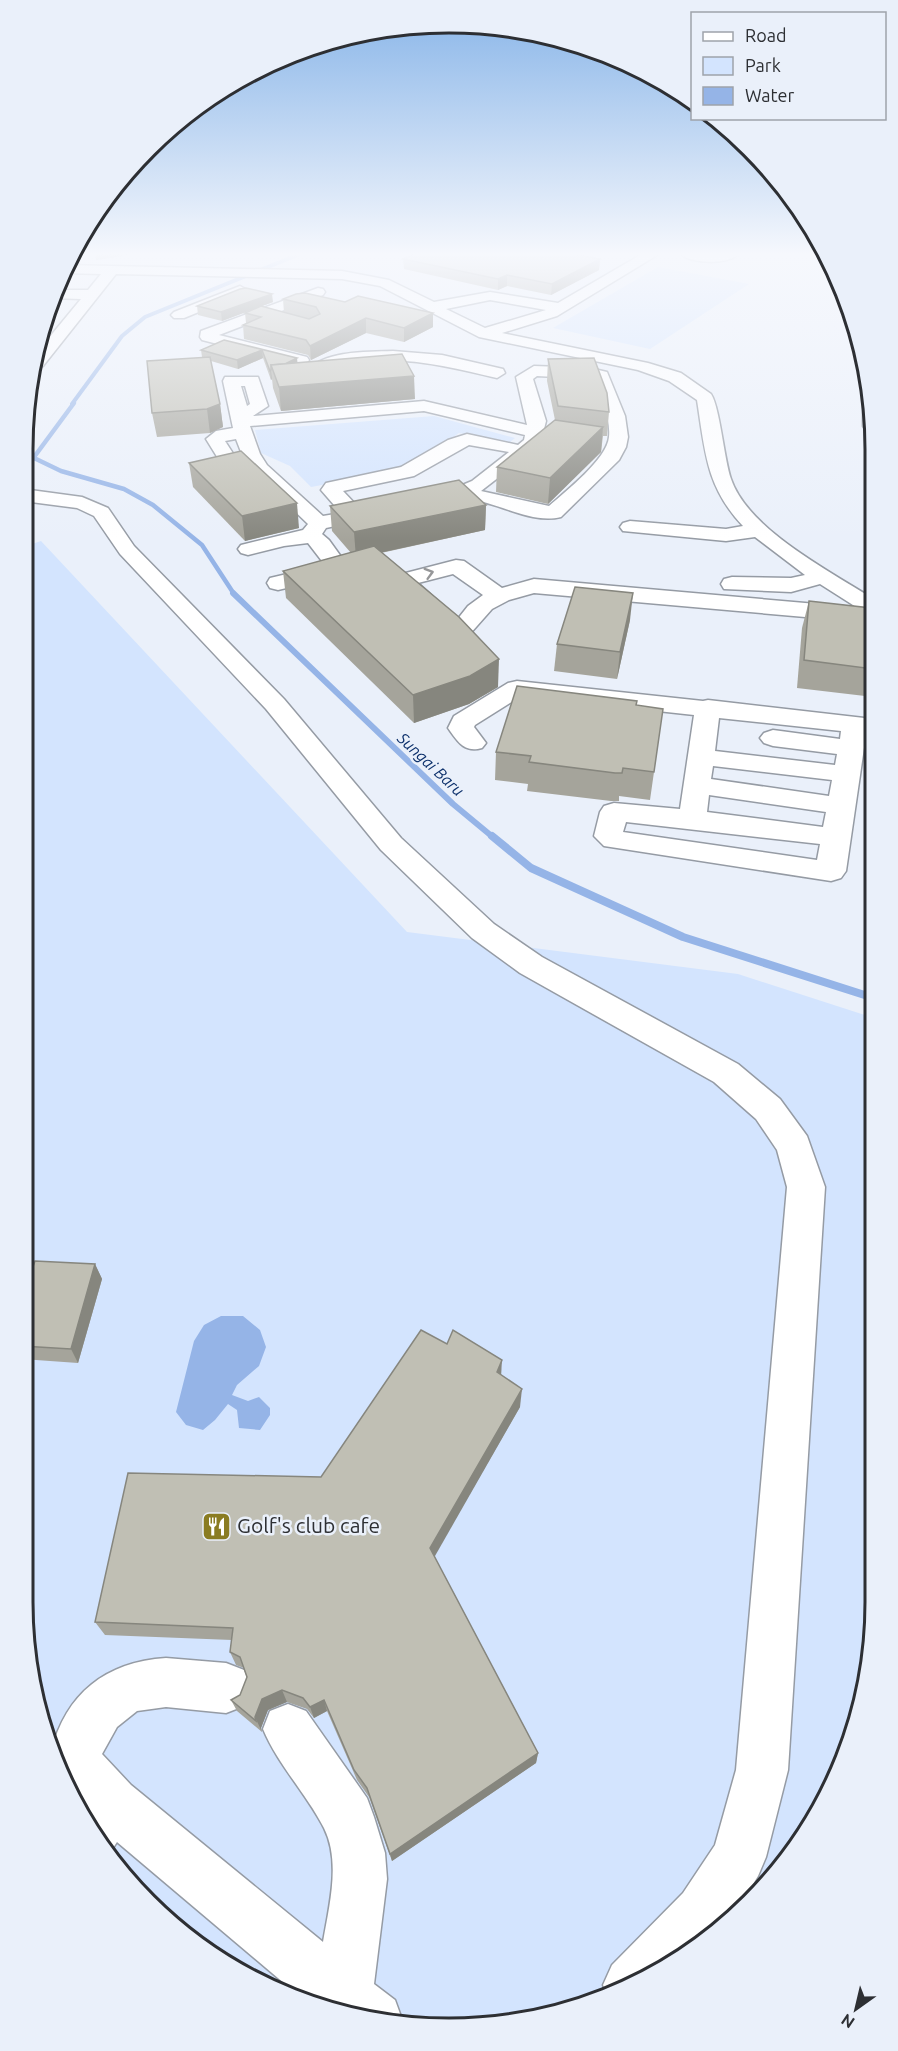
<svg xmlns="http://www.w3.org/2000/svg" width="898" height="2051" font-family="Ubuntu,sans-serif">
<rect width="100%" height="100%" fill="#eaf0fa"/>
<g fill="#d3e4fe">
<path d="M658 267 749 284 650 349 553 328Z"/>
<path d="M434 416 515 438 509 443 459 433 408 469 311 487 290 466 261 453 255 430Z"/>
<path d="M41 541 407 932 738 974 874 1018 875 1602 853 1739 819 1815 770 1883 662 1972 586 2006 505 2025 366 2020 235 1971 128 1883 79 1815 45 1739 23 1602V547Z"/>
</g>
<path fill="#95b4e7" d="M221 1316H243L260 1330 266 1347 259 1366 237 1385 232 1395 248 1401 259 1397 270 1408V1415L260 1430 239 1428 237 1410 228 1404 215 1420 203 1430 186 1425 176 1412 194 1341 204 1325Z"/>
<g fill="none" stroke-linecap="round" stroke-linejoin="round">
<path stroke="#95b4e7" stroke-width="4" d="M72 404 122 336 145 317 300 254"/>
<g stroke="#95b4e7" stroke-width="4.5">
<path d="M34 458 61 471 124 489 153 505 202 545 234 594"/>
<path d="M23 472 74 403"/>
</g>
<path stroke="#95b4e7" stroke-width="6" d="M233 593 453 804 494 838"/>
<path stroke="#95b4e7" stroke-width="8" d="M492 836 531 868 683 937 874 998"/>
<defs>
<g id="minor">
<path d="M642 254H659L557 316 502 333 648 363 681 373 711 394C720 408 724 459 731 479 748 529 829 571 872 598V614L864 612 820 584 791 592 724 589 721 584 724 579 732 577 791 578 805 575 755 537 726 541 623 531 620 527 623 523 630 521 726 529 743 526C706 487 705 451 697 400L669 381 638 370 479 337 380 286 342 279 116 274 43 366 36 368 39 350 81 299 51 298 55 290H88L101 274 63 273 66 265 342 271 389 280 434 302 490 292 558 303ZM490 300 546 310 485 328 446 309Z"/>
<path d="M680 254H739C727 265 693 264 680 254Z"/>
<path d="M240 286 247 290 245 293 184 318H174L171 315 174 312Z"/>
<path d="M318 288 323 289 325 292 323 295 219 335 307 357 309 360 307 363 301 365 202 340 200 337 201 331Z"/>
<path d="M393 351 442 355 503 369 505 373 497 378C447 366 392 352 340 366 329 369 322 377 311 380L303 375C321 350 365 352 393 351Z"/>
<path d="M534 366 590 368 607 372 625 416 628 437 626 447 619 460 561 517C530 525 495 500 465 499 449 498 435 510 419 506L416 502 419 498 448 491 472 481 509 452 469 445 414 476 343 491 360 509 375 506 382 508 385 512 382 516 326 528 322 534 329 540 347 565 341 575 278 590 270 588 267 583 270 578 325 565 308 543 284 546 248 555 241 553 238 549 241 545 303 530 308 524 250 468H224L206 439 216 431 233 428 223 381 225 377H258L268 406 253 416 424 401 527 425 516 377ZM537 376 594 379C600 397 611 417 609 437 607 459 566 491 549 506L481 491 539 446 543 439 555 442 561 441 564 437 561 433 544 429 546 421 533 379ZM241 386H245L250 404 247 406ZM424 411 525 435 524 440 518 445 467 434 448 440 401 467 326 483 321 490 341 513 323 516 267 465 260 454 250 426ZM236 439 243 457 236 458 225 441Z"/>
<path d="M872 393V431L866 430 863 426V398L866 394Z"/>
<path d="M23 489 82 497 108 508 134 546 284 699 401 838 494 924 542 957 738 1064 780 1099 807 1136 825 1187 788 1770 766 1857 758 1876 737 1910 662 1972 608 1996 603 1985 612 1965 683 1893 715 1845 736 1770 787 1187 777 1150 756 1119 714 1082 520 973 472 938 381 850 266 709 120 554 94 516 77 508 23 501Z"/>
<path d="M456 560 464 561 502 588 534 579 851 607 859 609 862 614 859 619 851 621 534 593 509 600 492 609 469 635 461 637 453 635 449 630 468 606 483 595 453 574 418 583 440 603 437 608C420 612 400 595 391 581L394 576Z"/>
<path d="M517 681 703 701 708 700 873 719V735L866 734 846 871 841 878 831 881 604 846 594 836 600 812 604 806 614 803 680 809 694 715 521 696 475 725 474 727 486 743 482 748C464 753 458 742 448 728L454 716 508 683ZM719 718 841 731 840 739 773 730 764 733 760 738 764 743 773 746 837 754 835 765 715 751ZM713 766 832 780 829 796 711 779ZM709 795 826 812 823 827 707 812ZM626 822 820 844 817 860 623 832Z"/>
<path d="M166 1658 226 1663 244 1670 251 1688 244 1706 226 1713 166 1707 137 1711 117 1727 102 1754 131 1785 323 1942C329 1906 341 1862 324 1828 306 1793 278 1765 263 1729L270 1711 288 1704 306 1711 367 1798 374 1817 385 1853 387 1879 374 1984 395 2000 403 2022 366 2020 298 1995 117 1842 111 1851 106 1853 79 1815 77 1808 79 1806 72 1798 51 1752C66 1693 106 1662 166 1658Z"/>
</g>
</defs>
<use href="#minor" stroke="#959ba4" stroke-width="3"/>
<use href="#minor" fill="#fff" fill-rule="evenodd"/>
</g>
<g fill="#a5a49b">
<path d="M403 259H600L599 270 551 295 507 286 498 290 404 269Z"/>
<path d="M283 299 345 302 433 313V327L404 342 366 333 311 360 308 355 244 339 243 325 246 323 245 313H284Z"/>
<path d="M273 302 222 321 198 315 197 306Z"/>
<path d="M224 340 297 358V363L415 399 281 411 273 388 272 379 271 380 263 358 238 369 211 361 220 404 223 427 210 433 157 437 152 413 202 357 201 350Z"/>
<path d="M548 359 609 412 607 436H603L601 452 548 504 496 492 497 467 555 420 547 381Z"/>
<path d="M189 463 299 528 245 541 193 487Z"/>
<path d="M486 505 485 530 381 553 498 687 469 704 414 723 286 598 283 571 351 553 332 531 330 506Z"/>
<path d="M809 601 873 647V671L865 696 797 688 802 628Z"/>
<path d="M630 620 617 679 554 671 557 644Z"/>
<path d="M637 705 654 772 650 800 619 796V801H611L527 791 528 784 495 780 496 752Z"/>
<path d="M95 1264 102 1279 78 1363 22 1359V1297Z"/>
<path d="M501 1375 520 1407 434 1556 538 1753 536 1763 392 1861 369 1797 357 1780 327 1711 314 1718 307 1709 287 1702 268 1710 261 1728 262 1732 237 1711 231 1700 240 1695 247 1677 244 1668 236 1665 230 1652 232 1640 105 1635 95 1622 321 1477Z"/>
</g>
<g fill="#86867e">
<path d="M95 254H135L96 260Z"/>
<path d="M600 259 599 270 551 295 552 284Z"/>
<path d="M507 275V286L498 290V279Z"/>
<path d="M272 294 273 302 222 321 221 312Z"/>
<path d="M433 313V327L404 342V328Z"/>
<path d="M366 318V333L311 360 310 346Z"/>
<path d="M262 350 263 358 238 369 237 360Z"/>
<path d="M297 358 298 367 273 370Z"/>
<path d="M271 370 272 379 271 380 270 371Z"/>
<path d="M414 376 415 399 281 411 279 387Z"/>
<path d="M220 404 223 427 210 433 207 409Z"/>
<path d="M603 427 601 452 548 504 550 478Z"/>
<path d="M297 503 299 528 245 541 242 516Z"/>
<path d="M486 505 485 530 356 558 354 532Z"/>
<path d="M633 593 630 620 617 679 620 652Z"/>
<path d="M499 659 498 687 469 704 414 723 413 695Z"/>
<path d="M95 1264 102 1279 78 1363 71 1349Z"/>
<path d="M502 1360 501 1377 497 1372Z"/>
<path d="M522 1389 520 1407 431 1563 430 1548Z"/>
<path d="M282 1690 287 1702 268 1710 261 1728 262 1732 255 1717 262 1699Z"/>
<path d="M324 1700 327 1711 314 1718 310 1707Z"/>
<path d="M538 1753 536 1763 392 1861 390 1854Z"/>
</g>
<g fill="#c0bfb4" stroke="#86867e" stroke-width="1.5">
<path d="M414 254H574L600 259 552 284 507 275 498 279 403 259Z"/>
<path d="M246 288 272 294 221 312 197 306 240 289Z"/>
<path d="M305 293 345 302 358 296 433 313 404 328 366 318 310 346 306 340 243 325 261 317 245 313 261 306 309 319 320 314 316 307 283 299 296 294Z"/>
<path d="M224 340 297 358 285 364 271 365V370L270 371 262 350 237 360 201 350Z"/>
<path d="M402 354 414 376 279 387 271 365Z"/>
<path d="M210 357 220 404 207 409 152 413 147 361Z"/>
<path d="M594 358 607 393 609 412 558 406 548 359Z"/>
<path d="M555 420 603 427 550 478 497 467Z"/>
<path d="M241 451 297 503 242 516 189 463Z"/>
<path d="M459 480 486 505 354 532 330 506Z"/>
<path d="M374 546 459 617 499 659 470 676 413 695 283 571Z"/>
<path d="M575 587 633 593 620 652 557 644Z"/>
<path d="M809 601 871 608 873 669 804 660Z"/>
<path d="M517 686 637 701 636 705 663 709 654 772 623 768 622 773H615L529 762 531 756 496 752Z"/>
<path d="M35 1261 95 1264 71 1349 22 1346V1297Z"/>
<path d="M421 1330 447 1344 453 1330 502 1360 497 1372 522 1389 430 1548 538 1753 390 1854 367 1788 354 1770 324 1700 310 1707 303 1698 282 1690 262 1699 255 1717 256 1721 231 1700 240 1695 247 1677 240 1657 230 1652 233 1628 95 1622 128 1473 321 1477Z"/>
</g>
<defs><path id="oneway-chevron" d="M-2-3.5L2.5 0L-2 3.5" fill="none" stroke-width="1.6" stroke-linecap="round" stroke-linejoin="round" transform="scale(1.5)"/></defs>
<use stroke="#969799" href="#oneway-chevron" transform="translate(429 573) rotate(-16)"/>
<linearGradient id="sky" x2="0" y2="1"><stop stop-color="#87b4e8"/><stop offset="0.47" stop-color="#f6f8fd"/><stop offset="1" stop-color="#f6f8fd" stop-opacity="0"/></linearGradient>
<rect width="898" height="541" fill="url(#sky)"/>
<defs>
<symbol id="restaurant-square" viewBox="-11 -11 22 22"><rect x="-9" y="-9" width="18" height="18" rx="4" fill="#8a7c22" stroke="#eaf0fa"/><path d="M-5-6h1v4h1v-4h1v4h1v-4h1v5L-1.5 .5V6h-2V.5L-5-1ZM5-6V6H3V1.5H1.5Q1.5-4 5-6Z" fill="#fff"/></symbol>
</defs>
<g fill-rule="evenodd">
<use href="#restaurant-square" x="200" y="1510" width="33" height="33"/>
</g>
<g text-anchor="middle" stroke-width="5" stroke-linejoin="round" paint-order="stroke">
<g font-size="16" font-style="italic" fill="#0c306b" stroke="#eaf0fa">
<text transform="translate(431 764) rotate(43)" y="6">Sungai Baru</text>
</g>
<g font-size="21" fill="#2d2f33" stroke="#eaf0fa" text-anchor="start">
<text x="237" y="1533">Golf's club cafe</text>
</g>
</g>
<path d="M0 0H898V2051H0ZM449 33H449A416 416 0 0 1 865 449V1602A416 416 0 0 1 449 2018H449A416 416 0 0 1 33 1602V449A416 416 0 0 1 449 33Z" fill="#eaf0fa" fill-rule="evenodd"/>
<path fill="none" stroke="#2d2f33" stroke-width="3" d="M449 33H449A416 416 0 0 1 865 449V1602A416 416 0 0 1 449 2018H449A416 416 0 0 1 33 1602V449A416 416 0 0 1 449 33Z"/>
<rect x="691" y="12" width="195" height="108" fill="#eaf0fa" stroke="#9ea3aa" stroke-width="1.5"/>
<rect x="703" y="32" width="30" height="9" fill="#ffffff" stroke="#9ea3aa" stroke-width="1.5"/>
<text x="745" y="42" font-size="18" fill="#2d2f33">Road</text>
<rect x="703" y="57" width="30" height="18" fill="#d3e4fe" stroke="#9ea3aa" stroke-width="1.5"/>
<text x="745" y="72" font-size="18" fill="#2d2f33">Park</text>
<rect x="703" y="87" width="30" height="18" fill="#95b4e7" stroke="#9ea3aa" stroke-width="1.5"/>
<text x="745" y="102" font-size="18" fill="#2d2f33">Water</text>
<g transform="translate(856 2009) rotate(214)" stroke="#eaf0fa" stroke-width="4.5" paint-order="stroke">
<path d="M0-4.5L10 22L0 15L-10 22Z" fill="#2d2f33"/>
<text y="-9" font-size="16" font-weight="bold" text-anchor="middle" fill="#2d2f33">N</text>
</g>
</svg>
